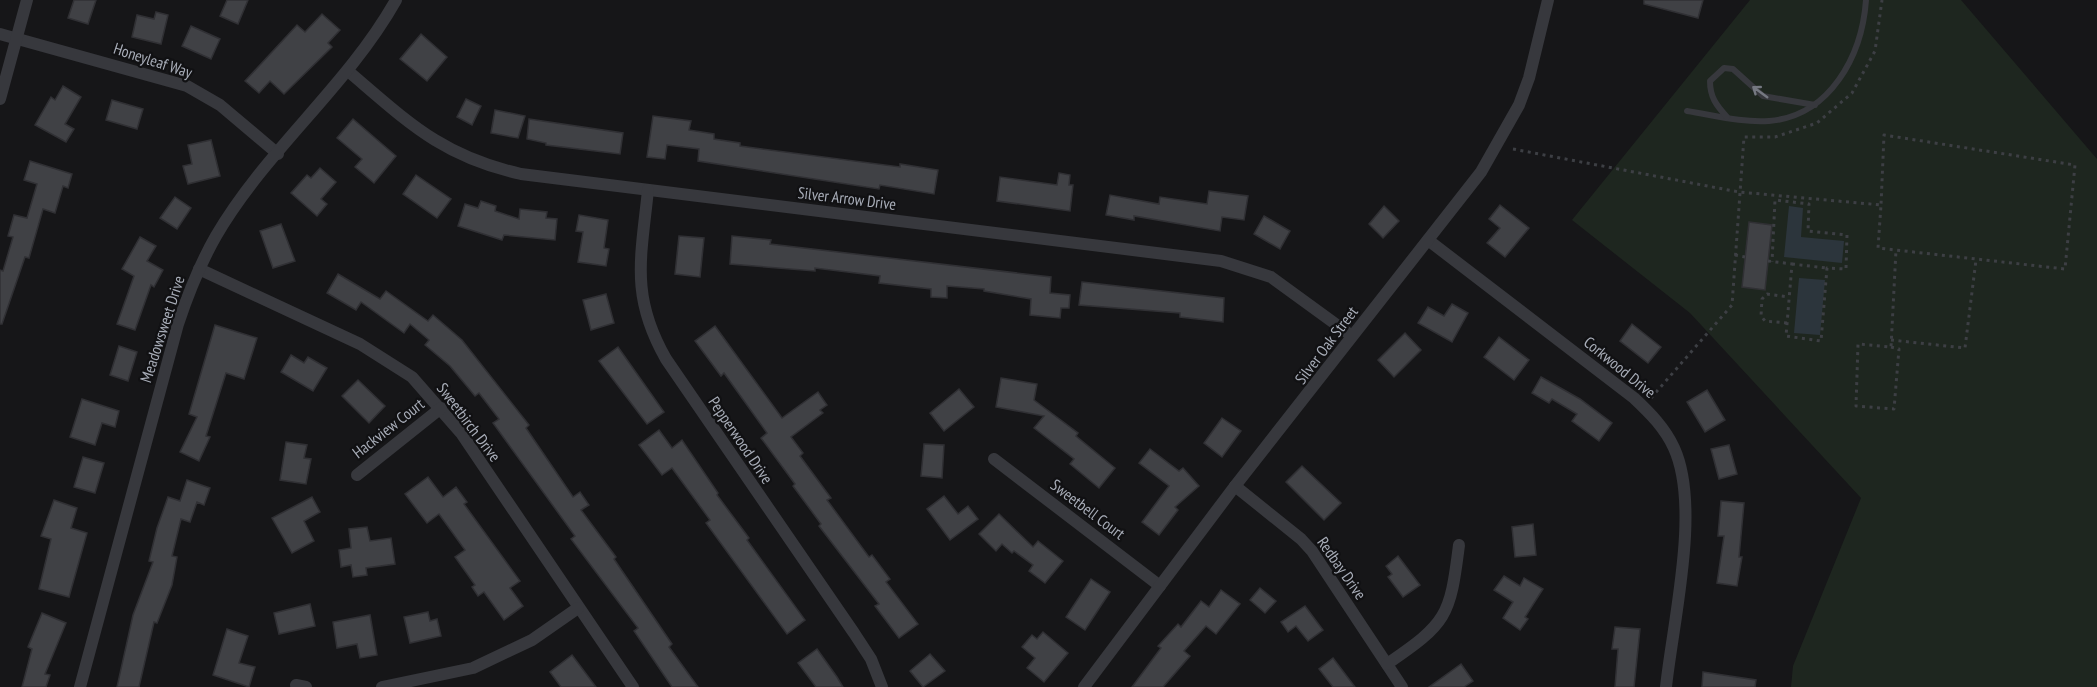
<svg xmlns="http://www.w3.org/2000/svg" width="2097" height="687" font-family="'PT Sans Narrow',sans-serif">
<rect width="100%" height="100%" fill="#161618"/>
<path fill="#1e261f" d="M1750 0H1961L2097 159V687H1791L1793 666 1861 498 1690 313 1572 220Z"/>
<g fill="#2c353c">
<path d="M1789 206 1803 208 1801 237 1844 241 1842 263 1784 257Z"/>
<path d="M1799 278 1825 280 1820 335 1794 333Z"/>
</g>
<g fill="#404145" stroke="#303034" stroke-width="1.5">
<path d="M74 0H96L88 24 68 18Z"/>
<path d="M227 0H248L238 24 220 16Z"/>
<path d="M1644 0H1703L1698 18 1644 4Z"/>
<path d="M156 12 168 15 161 44 132 37 137 15 154 19Z"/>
<path d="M322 14 340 30 328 43 332 47 284 94 270 81 259 93 245 81 297 25 305 32Z"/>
<path d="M191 26 220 39 211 59 182 46Z"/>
<path d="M421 34 447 57 427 81 400 59Z"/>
<path d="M63 86 81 97 65 124 74 129 66 142 35 125 51 97 55 100Z"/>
<path d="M466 99 481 106 472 125 457 117Z"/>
<path d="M112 100 143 109 137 129 106 120Z"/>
<path d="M495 110 525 116 518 138 491 133Z"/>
<path d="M653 116 691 121 689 130 714 134V139L740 143V146L900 167V164L938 170 934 194 880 185 879 189 698 161 699 149 667 145 665 159 647 157Z"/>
<path d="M353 119 396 156 374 183 355 167 362 159 337 138Z"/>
<path d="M529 119 623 133 620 154 546 145V143L527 139Z"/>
<path d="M211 140 220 176 188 184 183 166 192 164 188 145Z"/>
<path d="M30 161 72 174 68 188 63 186 55 213 43 209 29 258 25 257 2 324H0V270L3 271 13 237 8 236 14 215 27 218 37 184 24 180Z"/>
<path d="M320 168 336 182 321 199 327 204 317 216 291 193 307 175 311 178Z"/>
<path d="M1059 173 1070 175 1069 185H1073L1070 211 997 201 1000 177 1057 185Z"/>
<path d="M416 175 451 199 437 218 403 194Z"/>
<path d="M1209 191 1248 196 1244 220 1222 217 1220 231 1134 216V220L1106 215 1110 195 1159 204 1160 197 1207 204Z"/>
<path d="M175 197 191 208 177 229 160 218Z"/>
<path d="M481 201 496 206 495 211 519 219 520 209 547 212 546 218 557 219 555 240 504 235 502 240 458 226 465 204 478 208Z"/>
<path d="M1500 205 1529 228 1505 257 1487 243 1500 228 1489 219Z"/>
<path d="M1384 206 1399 221 1383 238 1369 224Z"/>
<path d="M579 215 608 220 604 248 609 249 606 266 578 262 583 232 576 231Z"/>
<path d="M1264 216 1290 231 1280 249 1254 234Z"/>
<path d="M1749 222 1772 225 1765 290 1742 287Z"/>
<path d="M281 224 295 261 273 268 260 231Z"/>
<path d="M679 236 704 238 700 277 675 274Z"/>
<path d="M732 236 771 240 770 244 1051 277 1050 293 1070 295 1069 308H1061L1060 318 1030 315 1031 299 984 291V289L947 286V298L931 297V289L879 283 880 276 815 268V271L730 264Z"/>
<path d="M140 237 156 246 147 261 163 270 154 287 151 285 135 330 117 324 134 276 122 269Z"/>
<path d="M338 274 380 299 386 291 428 321 433 315 462 340 529 425 526 428 573 497 580 492 589 505 581 510 616 557 614 559 672 644 669 647 698 687H672L634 631 638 628 571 539 575 536 493 423 499 419 479 393 475 396 450 366 425 345 429 340 410 324 404 333 361 302 356 310 327 293Z"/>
<path d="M1082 282 1224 298 1223 322 1180 317V313L1079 305Z"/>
<path d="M606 294 614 323 591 330 583 300Z"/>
<path d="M1452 304 1468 313 1452 342 1418 323 1428 307 1444 316Z"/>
<path d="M1632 324 1661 347 1648 363 1620 341Z"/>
<path d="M215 325 257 338 244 379 226 373 206 436 210 437 199 461 180 452 197 417 189 414Z"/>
<path d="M715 326 782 418 818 392 827 405 820 410 823 413 791 437 803 453 800 456 831 498 827 500 869 557 872 555 890 579 886 582 918 624 899 638 875 606 879 604 819 526 821 524 793 486 795 484 761 438 767 433 724 373 721 376 695 341Z"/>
<path d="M1405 333 1421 350 1394 377 1378 360Z"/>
<path d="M1499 337 1529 360 1514 380 1484 357Z"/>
<path d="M119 346 137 352 128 381 110 375Z"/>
<path d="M618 347 664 412 647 424 599 361Z"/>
<path d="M291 355 304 363 308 357 327 368 313 391 281 372Z"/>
<path d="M1541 377 1580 399 1612 423 1599 441 1572 421 1577 414 1552 399 1549 403 1532 393Z"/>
<path d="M1001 378 1037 384 1034 400 1078 433 1076 436 1115 468 1099 488 1070 464 1074 459 1034 428 1044 416 996 407Z"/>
<path d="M358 380 385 406 369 423 342 396Z"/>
<path d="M959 389 974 407 944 431 930 413Z"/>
<path d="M1707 390 1725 420 1705 432 1687 402Z"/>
<path d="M82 399 119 411 115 427 102 423 95 445 70 437Z"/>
<path d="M1222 418 1241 431 1222 457 1204 443Z"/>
<path d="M659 430 672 448 682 440 718 493 717 495 749 538 747 540 805 620 787 634 706 523 710 520 672 468 662 475 639 445Z"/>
<path d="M286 442 307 445 304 458 311 459 306 484 280 480Z"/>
<path d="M924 444 944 445 942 478 921 476Z"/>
<path d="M1729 445 1737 474 1719 479 1711 449Z"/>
<path d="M1150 449 1179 471 1183 468 1199 486 1175 507 1178 510 1159 535 1142 522 1169 486 1139 463Z"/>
<path d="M83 457 104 463 95 493 74 487Z"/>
<path d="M1302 466 1341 503 1324 520 1286 482Z"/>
<path d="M428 477 443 497 456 487 467 502 464 504 520 581 510 588 523 606 504 620 484 592 478 596 472 587 475 585 455 557 465 550 439 514 427 523 405 494Z"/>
<path d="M187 480 210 488 204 505 197 502 190 522 181 519 172 556 177 557 172 585 157 623 154 622 139 687H117L133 615 153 562 149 561 157 528 168 497 180 501Z"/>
<path d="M944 496 958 514 968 506 978 519 950 540 927 509Z"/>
<path d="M312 497 320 512 304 521 314 541 292 553 272 518Z"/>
<path d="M54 500 77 508 71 528 87 533 69 597 39 589 51 539 41 536Z"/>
<path d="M1721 501 1744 503 1739 557H1742L1737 586 1717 583 1724 536H1718Z"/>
<path d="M999 514 1033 547 1038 541 1063 561 1045 583 1029 571 1033 565 1014 551 1012 553 1002 544 996 551 979 534Z"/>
<path d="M1533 524 1536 555 1515 557 1512 527Z"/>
<path d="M367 527 370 541 391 538 395 564 366 568 367 575 353 577 351 565 341 567 339 550 351 548 349 529Z"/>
<path d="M1398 556 1420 585 1403 597 1388 577 1392 574 1386 566Z"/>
<path d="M1504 576 1520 586 1524 578 1543 589 1525 617 1528 619 1520 630 1503 618 1513 602 1494 590Z"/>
<path d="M1091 579 1110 592 1085 630 1066 617Z"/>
<path d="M1260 588 1276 601 1265 613 1250 600Z"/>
<path d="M1221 590 1240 604 1216 634 1206 626 1184 651 1190 656 1163 687H1132L1161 648 1158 646 1178 624 1181 627 1201 601 1209 607Z"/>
<path d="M310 604 315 626 279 634 274 613Z"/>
<path d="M1305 606 1323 630 1308 641 1296 626 1288 632 1281 622Z"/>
<path d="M428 612 430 621 437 619 441 636 410 643 404 617Z"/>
<path d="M42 613 66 623 45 674 50 675 46 687H22L32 649 28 647Z"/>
<path d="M370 615 377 655 360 658 357 644 337 648 333 622Z"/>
<path d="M1615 627 1640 629 1634 687H1615L1618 649H1612Z"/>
<path d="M227 629 248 636 239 663 255 667 249 687 213 675Z"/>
<path d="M1043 632 1068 653 1044 682 1027 668 1035 658 1022 647 1032 635 1037 639Z"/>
<path d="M817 649 837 677 843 687H816L798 663Z"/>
<path d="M930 654 945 671 923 687 910 671Z"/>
<path d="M572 655 596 687H561L550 672Z"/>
<path d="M1333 658 1355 687H1333L1319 669Z"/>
<path d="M1461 664 1473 681 1464 687H1429Z"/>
<path d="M1703 672 1756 680 1755 687H1702Z"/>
</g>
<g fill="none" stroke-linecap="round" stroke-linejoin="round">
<g stroke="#3d3f44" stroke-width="3" stroke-dasharray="3 4.5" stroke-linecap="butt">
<path d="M1513 149 1739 192 1881 205 1878 248 2065 269 2075 165 1884 135 1881 205"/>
<path d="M1735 255 1745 257"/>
<path d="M1768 261 1792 264 1786 336 1821 341 1827 268 1846 269 1847 235 1808 231 1809 204 1775 200 1772 262"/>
<path d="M1792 264 1826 268"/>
<path d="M1787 323 1765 321 1761 316 1762 299 1767 294 1789 297"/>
<path d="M1891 340 1965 348 1976 260"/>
<path d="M1891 347 1899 349 1894 409 1856 406 1858 344 1891 347 1896 250"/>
<path d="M1651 398 1732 305 1744 137H1775L1817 123 1852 93 1875 51 1882 0"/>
</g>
<g stroke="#37383d" stroke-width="6">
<path d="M1687 111C1713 115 1742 123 1769 121 1830 116 1862 56 1866 0"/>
<path d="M1727 117C1716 105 1710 97 1710 81L1724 68 1733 69 1763 96 1815 105"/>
</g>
<g stroke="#37383d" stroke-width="12">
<path d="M0 34 187 86 220 105 278 154"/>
<path d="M348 71C408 122 441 156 521 174L1221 261 1271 277 1352 336"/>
<path d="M0 99 27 0"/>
<path d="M648 190C641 258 630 296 666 359L854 633 871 659 882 687"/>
<path d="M1428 240 1634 398C1650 413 1665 428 1674 448 1701 507 1673 621 1666 687"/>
<path d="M199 269 360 344 412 377 461 433 633 687"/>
<path d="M994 459 1160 586"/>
<path d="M357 475 441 408"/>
<path d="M1235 486 1301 539 1312 551 1402 687"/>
<path d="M1387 664C1447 623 1450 617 1459 545"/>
<path d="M296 685 306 687"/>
<path d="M80 687 178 324C188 294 200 264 216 236 266 150 347 87 396 0"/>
<path d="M382 687 473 668 532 640 578 608"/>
<path d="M1084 687 1235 486 1481 172 1519 105 1529 78 1548 0"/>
</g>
</g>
<defs><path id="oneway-shaft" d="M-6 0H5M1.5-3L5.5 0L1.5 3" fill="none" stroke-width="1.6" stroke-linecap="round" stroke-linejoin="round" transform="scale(1.5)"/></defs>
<use stroke="#757881" href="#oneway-shaft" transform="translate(1760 92) rotate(-144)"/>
<g text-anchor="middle" stroke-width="4.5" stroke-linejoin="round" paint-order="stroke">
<g font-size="16" fill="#a8adb8" stroke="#111113">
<text transform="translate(153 60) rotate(18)" y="6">Honeyleaf Way</text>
<text transform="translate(847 198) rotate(7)" y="6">Silver Arrow Drive</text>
<text transform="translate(162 329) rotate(-72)" y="6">Meadowsweet Drive</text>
<text transform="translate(1326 345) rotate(-53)" y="6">Silver Oak Street</text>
<text transform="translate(1620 367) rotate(39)" y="6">Corkwood Drive</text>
<text transform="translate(469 422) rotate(53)" y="6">Sweetbirch Drive</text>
<text transform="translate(388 428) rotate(-38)" y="6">Hackview Court</text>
<text transform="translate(741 440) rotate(56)" y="6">Pepperwood Drive</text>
<text transform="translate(1088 509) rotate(37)" y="6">Sweetbell Court</text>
<text transform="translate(1342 568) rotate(55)" y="6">Redbay Drive</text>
</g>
</g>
</svg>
